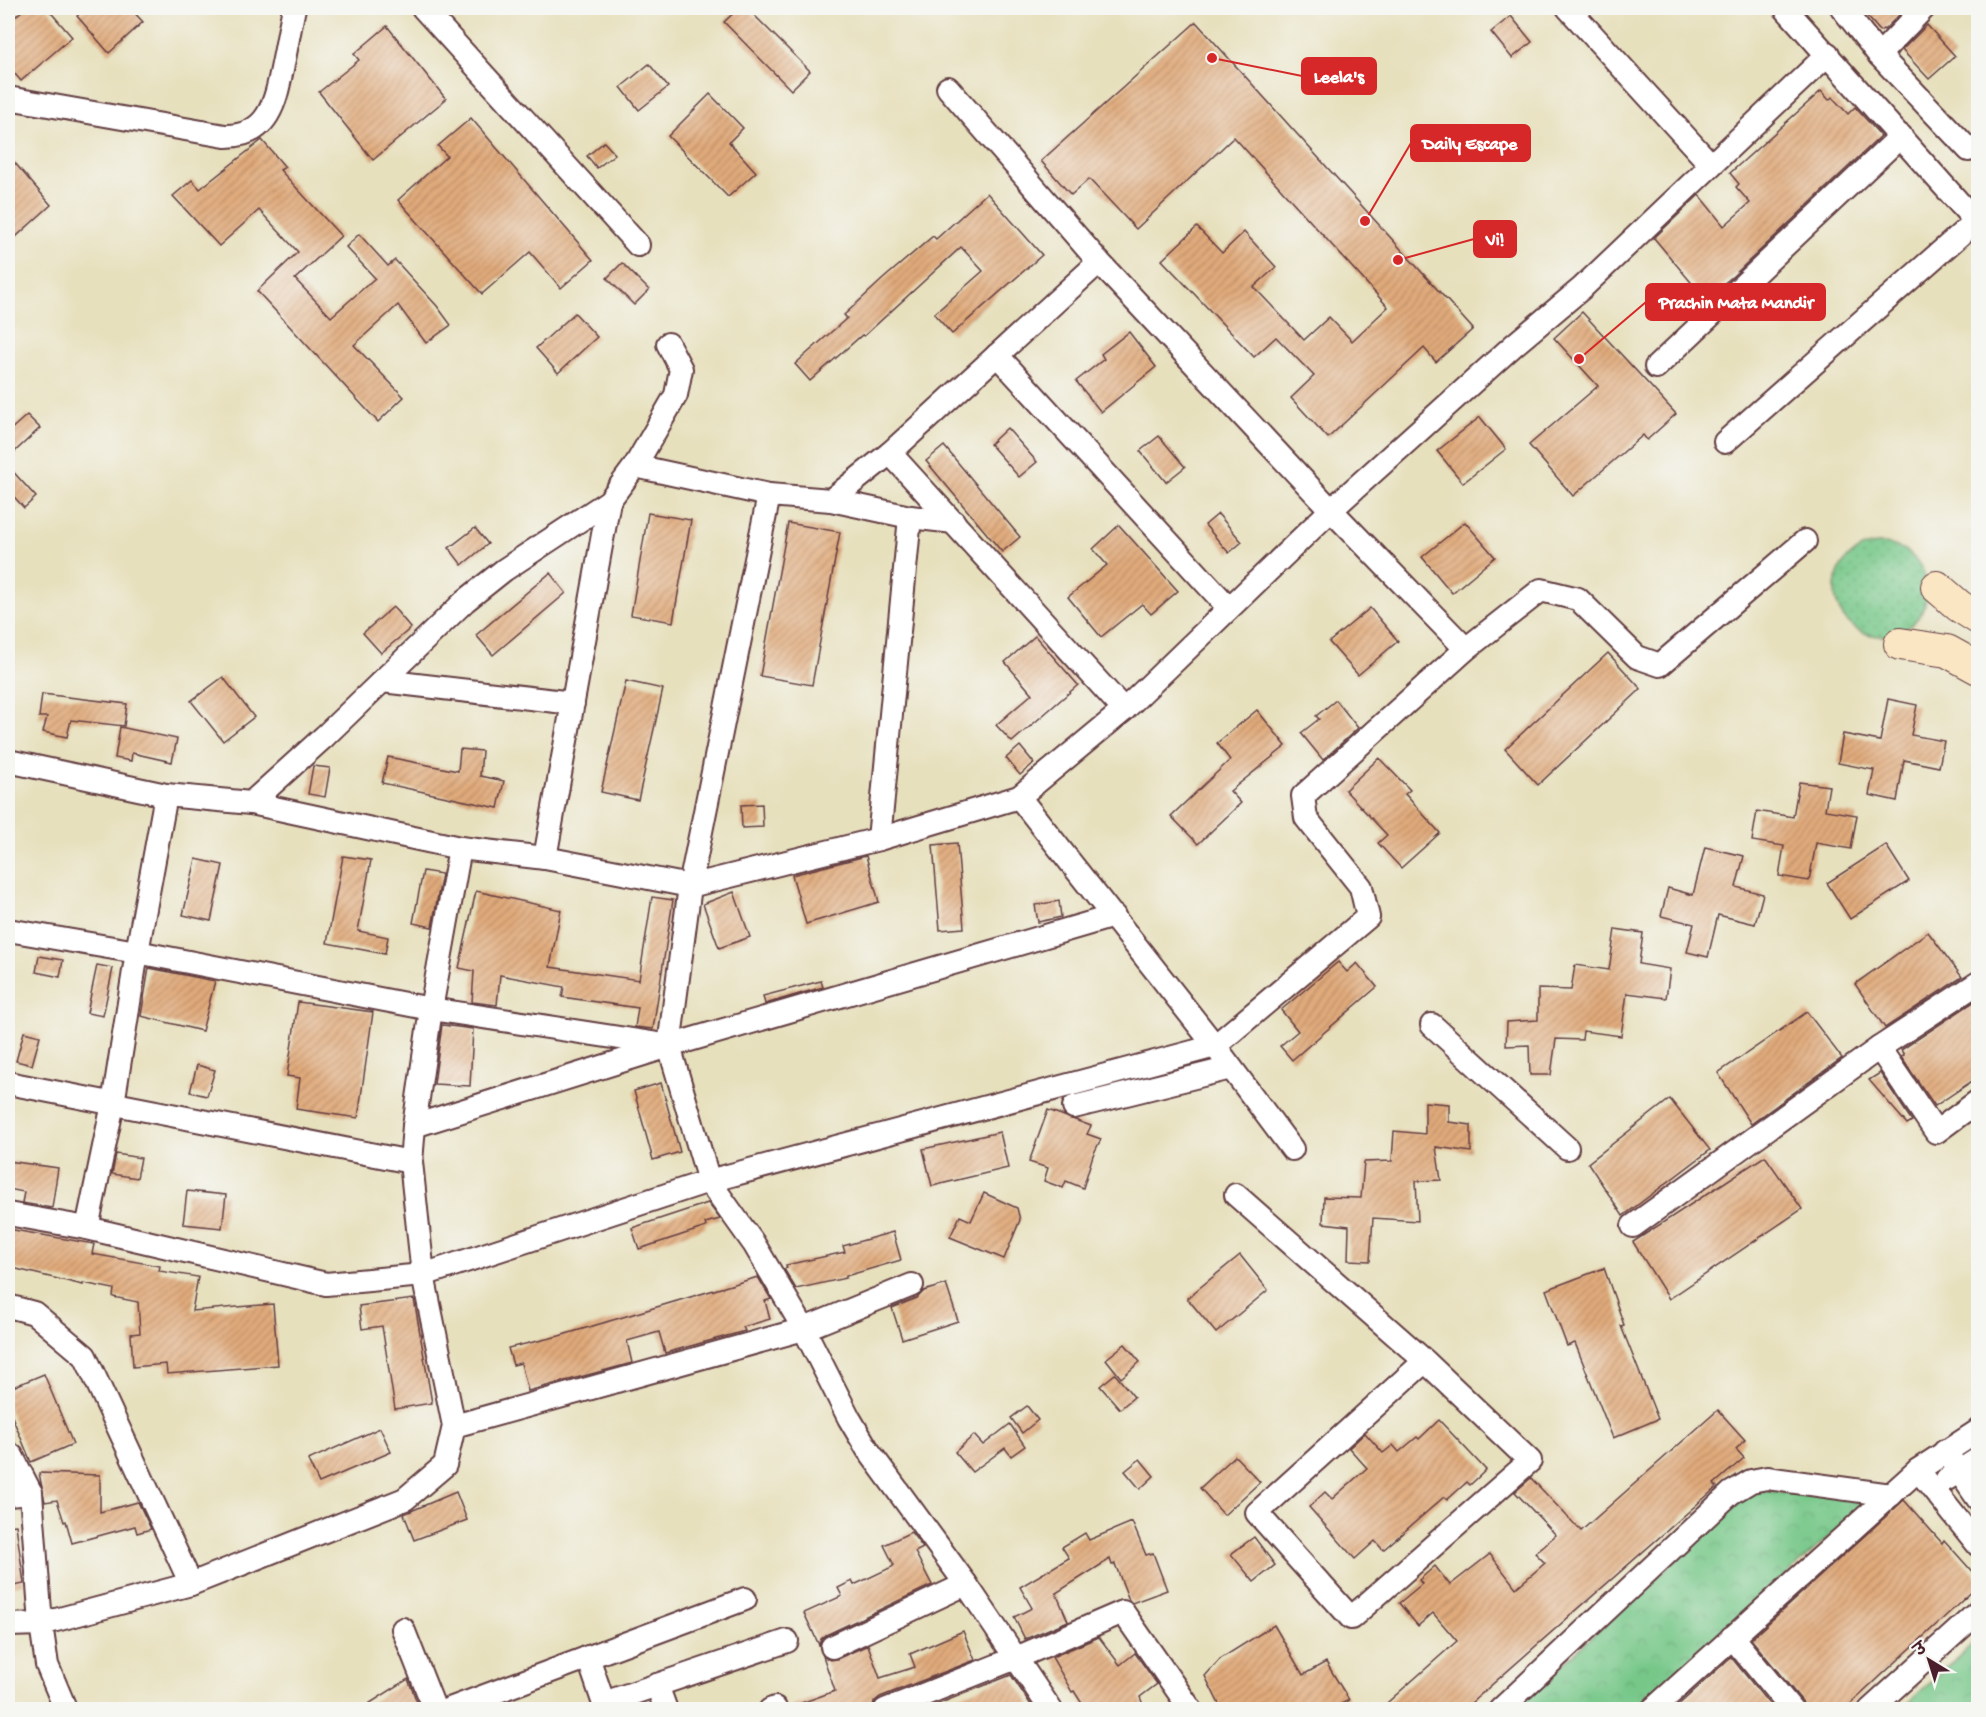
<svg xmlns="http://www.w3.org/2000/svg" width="1986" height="1717" font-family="'Gochi Hand','Playpen Sans Deva',sans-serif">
<defs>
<pattern id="grass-dots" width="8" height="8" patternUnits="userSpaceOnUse" patternTransform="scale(1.5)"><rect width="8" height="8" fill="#76c788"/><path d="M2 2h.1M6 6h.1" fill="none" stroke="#68aa76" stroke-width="1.8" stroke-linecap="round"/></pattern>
<pattern id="park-crowns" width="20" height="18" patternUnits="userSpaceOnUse" patternTransform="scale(1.5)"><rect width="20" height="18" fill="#76c788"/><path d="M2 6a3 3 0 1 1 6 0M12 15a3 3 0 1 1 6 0" fill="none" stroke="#68aa76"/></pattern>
<pattern id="building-hatch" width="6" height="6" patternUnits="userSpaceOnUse" patternTransform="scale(1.5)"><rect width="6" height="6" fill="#e1ab7c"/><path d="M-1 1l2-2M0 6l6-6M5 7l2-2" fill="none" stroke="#b88b66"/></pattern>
</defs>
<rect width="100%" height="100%" fill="#f6f6f2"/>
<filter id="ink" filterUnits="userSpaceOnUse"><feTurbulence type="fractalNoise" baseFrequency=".0167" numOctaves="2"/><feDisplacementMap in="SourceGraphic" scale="12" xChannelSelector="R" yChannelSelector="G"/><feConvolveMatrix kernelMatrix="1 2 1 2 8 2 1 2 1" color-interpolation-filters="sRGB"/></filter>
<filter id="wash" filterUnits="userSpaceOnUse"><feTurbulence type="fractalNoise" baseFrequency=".008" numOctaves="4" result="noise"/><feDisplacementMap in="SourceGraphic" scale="24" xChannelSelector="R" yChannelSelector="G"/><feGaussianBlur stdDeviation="1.35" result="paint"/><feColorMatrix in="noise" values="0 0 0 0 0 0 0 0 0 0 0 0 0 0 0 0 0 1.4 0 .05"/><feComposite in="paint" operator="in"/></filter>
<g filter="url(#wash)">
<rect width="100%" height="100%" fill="#e7e0bd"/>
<circle fill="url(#grass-dots)" stroke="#60735a" stroke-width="1.5" cx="1881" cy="590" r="46"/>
<g fill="url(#park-crowns)" stroke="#60735a" stroke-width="1.5">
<path d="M1751 1490 1875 1496 1635 1709 1520 1710 1530 1694Z"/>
<path d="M1978 1639V1704L1974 1709H1901Z"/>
</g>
<g id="blocks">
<g fill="url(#building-hatch)">
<path d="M25 8H47L72 37 21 81 8 66V23Z"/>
<path d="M86 8H130L143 22 109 53 77 16Z"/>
<path d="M739 8H747L810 71 791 90 724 22Z"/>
<path d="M1860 8H1906L1884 30 1883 29 1880 31Z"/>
<path d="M1511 16 1532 42 1512 58 1491 32Z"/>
<path d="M1196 22 1473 329 1436 362 1424 348 1328 438 1291 398 1314 376 1276 337 1254 357 1162 260 1197 227 1222 253 1244 232 1276 267 1254 287 1304 340 1329 317 1352 341 1388 307 1234 137 1136 229 1089 179 1071 195 1041 161Z"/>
<path d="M1927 25 1955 56 1929 79 1902 50Z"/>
<path d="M387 26 446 99 373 160 319 92 359 60 354 54Z"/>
<path d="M649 64 668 87 639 110 621 87Z"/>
<path d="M1821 91 1829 100 1832 97 1848 114 1855 107 1881 136 1733 276 1705 299 1654 238 1699 195 1724 226 1750 203 1736 187 1739 184 1730 173Z"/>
<path d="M710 94 743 128 729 142 756 172 728 197 668 136Z"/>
<path d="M471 118 593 260 561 288 530 252 482 294 398 200 447 156 438 146Z"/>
<path d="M262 140 285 167 280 170 341 236 295 279 331 317 375 278 346 247 359 234 388 266 395 260 437 306 451 325 426 343 398 305 354 345 404 397 378 422 257 291 298 252 259 210 219 246 173 196 192 180 200 189Z"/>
<path d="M604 142 615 154 597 168 587 156Z"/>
<path d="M8 155 51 205 8 244Z"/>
<path d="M987 193 1042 255 952 334 934 314 983 271 961 247 864 336 862 335 810 381 795 364 847 318 844 315 883 279 933 236 936 239Z"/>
<path d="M622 263 649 290 634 305 607 278Z"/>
<path d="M1582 312 1676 414 1647 440 1643 435 1573 496 1529 445 1598 386 1554 338Z"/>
<path d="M575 313 597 337 558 373 536 348Z"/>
<path d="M1129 332 1156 367 1101 412 1076 381 1104 359 1101 354Z"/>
<path d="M27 415 40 428 8 458V432Z"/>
<path d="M1480 417 1506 449 1463 483 1437 451Z"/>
<path d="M1007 428 1037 462 1019 477 990 444Z"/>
<path d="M1159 436 1185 467 1166 482 1140 451Z"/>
<path d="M944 446 1020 537 1002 552 926 461Z"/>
<path d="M8 466 36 497 24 508 8 490Z"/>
<path d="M648 513 691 520 673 622 631 615Z"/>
<path d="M1218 514 1242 542 1229 553 1205 525Z"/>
<path d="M1465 522 1495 557 1452 593 1422 557Z"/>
<path d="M788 523 840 532 812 685 760 676Z"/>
<path d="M1119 525 1178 591 1151 614 1142 604 1101 637 1068 597 1107 565 1093 549Z"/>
<path d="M475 528 488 544 462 565 449 548Z"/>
<path d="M550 573 566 593 493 655 476 635Z"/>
<path d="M393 607 411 628 381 653 363 633Z"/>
<path d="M1370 608 1398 641 1358 675 1329 642Z"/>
<path d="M1035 636 1078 685 1012 742 996 725 1032 694 1005 662Z"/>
<path d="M1608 653 1641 689 1538 785 1505 749Z"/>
<path d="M223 677 254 717 223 741 191 701Z"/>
<path d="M626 681 663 689 638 800 601 792Z"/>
<path d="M42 694 127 704 124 726 71 720 67 737 43 732 47 717H39Z"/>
<path d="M1888 699 1917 705 1911 735 1944 741 1939 767 1904 760 1897 801 1869 795 1874 770 1838 763 1843 734 1880 741Z"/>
<path d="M1336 700 1358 728 1323 760 1301 733 1319 719 1316 716Z"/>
<path d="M1257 710 1286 746 1230 791 1241 803 1198 844 1171 816 1230 760 1217 743Z"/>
<path d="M120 727 177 739 172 762 132 753 131 761 115 758Z"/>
<path d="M1020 746 1034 763 1020 775 1006 758Z"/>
<path d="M460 749 482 751 480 776 504 781 498 808 382 783 388 757 458 771Z"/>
<path d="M1379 758 1410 790 1405 794 1440 833 1401 868 1378 843 1387 835 1345 790Z"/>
<path d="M313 766 330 768 325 797 308 794Z"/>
<path d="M1799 782 1829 786 1825 810 1857 815 1851 849 1816 843 1809 881 1779 876 1784 846 1752 841 1757 811 1793 817Z"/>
<path d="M762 804 763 827 742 828 741 805Z"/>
<path d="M957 843 964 928 940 930 933 845Z"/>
<path d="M1886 845 1909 881 1850 919 1827 883Z"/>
<path d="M1705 847 1744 856 1736 887 1763 894 1755 924 1718 915 1708 957 1687 952 1694 924 1661 916 1668 888 1693 895Z"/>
<path d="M343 856 371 860 358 931 388 937 385 954 327 943Z"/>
<path d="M866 856 879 902 806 924 792 875Z"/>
<path d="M196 859 223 865 211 921 183 915Z"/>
<path d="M423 871 442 874 432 927 413 923Z"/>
<path d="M476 891 561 910 550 967 639 980 652 897 673 900 653 1029 635 1027 638 1008 562 997 564 987 500 975 497 1005 472 1002 474 971 459 968Z"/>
<path d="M734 892 750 937 719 948 703 904Z"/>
<path d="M1059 901 1061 917 1038 922 1035 905Z"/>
<path d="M1615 929 1643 933 1639 964 1670 969 1666 998 1627 993 1621 1036 1583 1031 1582 1040 1556 1039 1551 1075H1530L1529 1045 1506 1046 1507 1022 1538 1020V989L1571 990 1575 965 1609 970Z"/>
<path d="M1928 932 1962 977 1885 1028 1855 984Z"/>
<path d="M39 956 63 960 60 977 36 972Z"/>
<path d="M1338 962 1347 972 1357 963 1377 987 1292 1060 1280 1046 1298 1031 1281 1010Z"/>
<path d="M97 965 113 968 103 1016 87 1013Z"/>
<path d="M149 968 215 981 202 1031 141 1016Z"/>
<path d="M821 981 823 987 765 1004 763 996Z"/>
<path d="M1978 999V1077L1935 1106 1901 1057 1904 1055 1901 1050Z"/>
<path d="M298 1002 373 1012 358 1118 296 1109 300 1078 287 1076Z"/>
<path d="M1807 1012 1842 1058 1751 1124 1718 1073Z"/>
<path d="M442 1025 473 1029 470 1086 434 1084Z"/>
<path d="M24 1032 40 1036 32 1065 16 1061Z"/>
<path d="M197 1065 215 1070 207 1096 190 1092Z"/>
<path d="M1880 1073 1912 1121 1907 1124 1869 1080Z"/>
<path d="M661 1083 680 1152 653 1160 634 1091Z"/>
<path d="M1670 1099 1710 1150 1623 1216 1588 1163Z"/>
<path d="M1425 1102 1449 1104V1122L1471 1125V1152L1436 1147 1441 1180 1416 1181 1418 1221 1373 1218 1370 1261 1348 1260 1349 1226 1323 1223 1324 1197 1361 1198 1364 1162 1392 1161 1394 1131 1425 1134Z"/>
<path d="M1048 1110 1091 1126 1087 1134 1101 1139 1093 1155 1083 1188 1066 1181 1063 1188 1044 1181 1048 1168 1029 1162Z"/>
<path d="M1000 1132 1008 1168 932 1186 923 1149Z"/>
<path d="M116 1154 141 1158 137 1178 112 1174Z"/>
<path d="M1765 1156 1802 1209 1669 1299 1633 1242Z"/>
<path d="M8 1161 58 1168 52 1208 22 1203 24 1192 8 1189Z"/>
<path d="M187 1191 226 1195 222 1228 183 1224Z"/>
<path d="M984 1193 1017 1208 1020 1220 1004 1259 950 1237 960 1216 971 1221Z"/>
<path d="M708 1203 720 1219 705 1223 706 1227 639 1249 632 1228Z"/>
<path d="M8 1229 94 1244 92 1254 160 1266 159 1271 198 1277 192 1311 273 1304 278 1365 167 1374 166 1364 133 1367 131 1334 140 1333 138 1302 113 1297 114 1289 83 1283V1285L8 1267 11 1254 8 1253Z"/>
<path d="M893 1232 901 1260 846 1276V1278L796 1289 784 1269 787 1268 786 1265 845 1252 843 1246Z"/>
<path d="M1240 1255 1268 1290 1216 1333 1187 1298Z"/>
<path d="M1604 1268 1624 1325 1621 1326 1658 1419 1613 1438 1575 1343 1567 1346 1546 1290Z"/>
<path d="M758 1277 771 1299 765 1301 770 1319 743 1327 745 1331 665 1353 659 1332 627 1341 632 1363 528 1391 521 1363 513 1365 508 1348 559 1336Z"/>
<path d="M946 1284 958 1321 902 1339 892 1308 917 1298 924 1291Z"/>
<path d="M414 1299 432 1403 395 1409 382 1326 362 1329 359 1306Z"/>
<path d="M1125 1344 1140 1362 1121 1378 1106 1359Z"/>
<path d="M44 1374 73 1444 31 1462 8 1407V1389Z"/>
<path d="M1115 1374 1134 1397 1120 1409 1100 1386Z"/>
<path d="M1027 1406 1038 1420 1022 1433 1011 1418Z"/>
<path d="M1718 1410 1745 1440 1736 1449 1744 1458 1714 1484 1717 1487 1695 1506 1463 1710H1379L1457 1641 1433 1613 1418 1626 1399 1603 1422 1584 1419 1580 1435 1566 1450 1585 1490 1554 1516 1588 1545 1563 1535 1553 1556 1535 1515 1492 1531 1478 1581 1531Z"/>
<path d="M1439 1420 1486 1470 1470 1485 1467 1482 1447 1500 1444 1497 1383 1550 1375 1541 1355 1559 1309 1507 1325 1492 1332 1499 1367 1468 1349 1448 1365 1433 1383 1453 1393 1445 1399 1452 1417 1437 1419 1439Z"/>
<path d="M1010 1424 1025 1446 1011 1456 1005 1448 972 1472 955 1452 974 1435 983 1445Z"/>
<path d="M380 1428 391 1452 319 1483 308 1460Z"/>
<path d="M1235 1456 1260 1482 1224 1515 1200 1488Z"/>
<path d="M1140 1459 1154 1476 1140 1489 1125 1471Z"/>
<path d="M39 1473 100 1475V1512L138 1502 151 1529 137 1533 135 1526 72 1543 66 1521 64 1522 57 1500 45 1502Z"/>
<path d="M456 1492 467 1520 414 1540 404 1514Z"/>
<path d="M1904 1500 1942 1543 1944 1540 1978 1578V1586L1844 1710H1805L1802 1701 1751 1639Z"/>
<path d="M1132 1522 1146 1555 1153 1553 1167 1590 1132 1603 1129 1600 1115 1564 1112 1565 1110 1559 1056 1593 1068 1621 1025 1639 1014 1617 1032 1608 1020 1587 1069 1558 1062 1547 1085 1533 1089 1540Z"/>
<path d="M16 1525 24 1584 8 1587V1526Z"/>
<path d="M911 1532 923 1548 915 1552 932 1585 826 1635 821 1639 819 1645 804 1613 842 1596 838 1588 852 1581 854 1585 892 1567 894 1565 884 1545Z"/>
<path d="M1254 1537 1275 1565 1254 1582 1231 1554Z"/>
<path d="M1274 1625 1303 1675 1326 1662 1349 1700 1329 1710H1222L1205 1676 1220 1659Z"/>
<path d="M963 1631 975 1660 880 1697 874 1702 872 1710H791L790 1707 835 1691 823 1656 830 1660 837 1659 868 1645 880 1678 915 1667 910 1654Z"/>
<path d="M1099 1637 1120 1665 1135 1653 1157 1684 1140 1697 1145 1710H1086L1074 1691 1072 1692 1052 1657Z"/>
<path d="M1731 1657 1774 1710H1673Z"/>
<path d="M1011 1675 1031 1705 1021 1710H923Z"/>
<path d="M408 1679 420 1710H359Z"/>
</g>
</g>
</g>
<g filter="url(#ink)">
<use href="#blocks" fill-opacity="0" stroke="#623c41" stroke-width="1.5"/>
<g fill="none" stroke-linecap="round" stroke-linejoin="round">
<defs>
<g id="street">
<path d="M423 8 638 245"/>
<path d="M1568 8 1711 165"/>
<path d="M1785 8 1978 224"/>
<path d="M1842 8 1879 55 1969 150"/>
<path d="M1879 55 1924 8"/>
<path d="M948 88 1099 262 1331 510 1466 649"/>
<path d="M8 98 225 136C270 137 276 99 283 64 287 45 290 26 294 8"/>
<path d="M997 355 1228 607"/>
<path d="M1656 367 1901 136"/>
<path d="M1725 442 1978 219"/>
<path d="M890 453 1124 710"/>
<path d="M635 466 769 495 831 500 910 517 954 522"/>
<path d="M769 495 690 886 669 1046 709 1181 754 1244 804 1329 849 1418 868 1450 966 1584 1051 1710"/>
<path d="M831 500 890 453 1099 262"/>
<path d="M382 681 573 703"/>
<path d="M8 761 166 795 251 803 460 848 545 858 690 886 879 839 1019 797 1124 710 1331 510 1514 345 1582 288 1828 54"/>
<path d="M1019 797 1215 1046 1292 1149"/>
<path d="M251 803 325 736 465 601 504 570 609 501 635 466 676 395 681 369 668 344"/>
<path d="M879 839 910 517"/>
<path d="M545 858 609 501"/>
<path d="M8 930 137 952 431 1009 665 1045"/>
<path d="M1432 1025 1567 1148"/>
<path d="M1879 1048 1936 1132 1978 1101"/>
<path d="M8 1083 411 1162"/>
<path d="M1074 1107 1231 1068"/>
<path d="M414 1126 669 1046 1114 916"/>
<path d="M1236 1195 1425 1361 1530 1461 1351 1618 1257 1513 1425 1361"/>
<path d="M8 1214 87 1228 326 1284 423 1275 709 1181 1215 1046 1368 917 1361 887 1306 818 1303 796 1466 649 1541 590 1578 599 1637 657 1660 665 1805 541"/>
<path d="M1633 1226 1879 1048 1978 983"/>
<path d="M87 1228 113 1104 137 952 166 795"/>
<path d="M8 1306 34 1313 85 1356 191 1584"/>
<path d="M454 1426 804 1329 912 1285"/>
<path d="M1978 1431 1918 1470 1978 1545"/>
<path d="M1945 1451 1978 1499"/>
<path d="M8 1453 12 1456 31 1493 41 1624 47 1665 65 1708"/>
<path d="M1947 1479 1978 1459"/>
<path d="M8 1495 31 1493"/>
<path d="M8 1625 41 1624 191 1584 405 1499 445 1465 454 1426 423 1275 411 1162 414 1126 431 1009 460 848"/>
<path d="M403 1629 435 1710"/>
<path d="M1732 1637 1792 1710"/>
<path d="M832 1647 966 1584"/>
<path d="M588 1657 606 1710"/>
<path d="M657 1685 666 1710"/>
<path d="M604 1703 787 1641"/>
<path d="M447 1710 745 1599"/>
<path d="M770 1710 775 1708"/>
<path d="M885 1710 1016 1658 1123 1612 1191 1710"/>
<path d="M1500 1710 1731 1493 1751 1481 1767 1478 1891 1495"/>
<path d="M1652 1710 1918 1470"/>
<path d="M1870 1710 1978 1612"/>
</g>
<g id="secondary">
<path d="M1937 587 1959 606 1978 618"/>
<path d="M1900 644 1947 651 1978 668"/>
</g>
</defs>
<use href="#street" stroke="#623c41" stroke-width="26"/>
<use href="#secondary" stroke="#623c41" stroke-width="34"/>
<use href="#street" stroke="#fff" stroke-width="22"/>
<use href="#secondary" stroke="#fbe6c4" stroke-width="32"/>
</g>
</g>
<path fill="none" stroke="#d62828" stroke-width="2" d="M1212 58L1302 76M1365 221L1411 143M1398 260L1474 239M1579 359L1646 302"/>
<g fill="#d62828" stroke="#f6f6f2" stroke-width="2">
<circle cx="1212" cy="58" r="6"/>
<circle cx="1365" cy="221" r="6"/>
<circle cx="1398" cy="260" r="6"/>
<circle cx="1579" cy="359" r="6"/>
</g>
<g fill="#d62828" stroke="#d62828" stroke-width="2">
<rect x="1302" y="58" width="74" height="36" rx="6"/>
<rect x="1411" y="125" width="119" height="36" rx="6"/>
<rect x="1474" y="221" width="42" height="36" rx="6"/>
<rect x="1646" y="284" width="179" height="36" rx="6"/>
</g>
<g font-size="18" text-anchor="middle" font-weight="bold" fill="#fff">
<text x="1339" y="82">Leela's</text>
<text x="1470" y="149">Daily Escape</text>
<text x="1495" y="245">Vi!</text>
<text x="1736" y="308">Prachin Mata Mandir</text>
</g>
<rect width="1986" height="1717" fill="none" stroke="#f6f6f2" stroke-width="30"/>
<g transform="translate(1929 1660) rotate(322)" stroke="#f6f6f2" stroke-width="4.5" paint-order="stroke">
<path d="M0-4.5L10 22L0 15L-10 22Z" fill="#4a1f2b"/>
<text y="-9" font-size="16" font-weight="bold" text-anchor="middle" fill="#4a1f2b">उ</text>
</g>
</svg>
